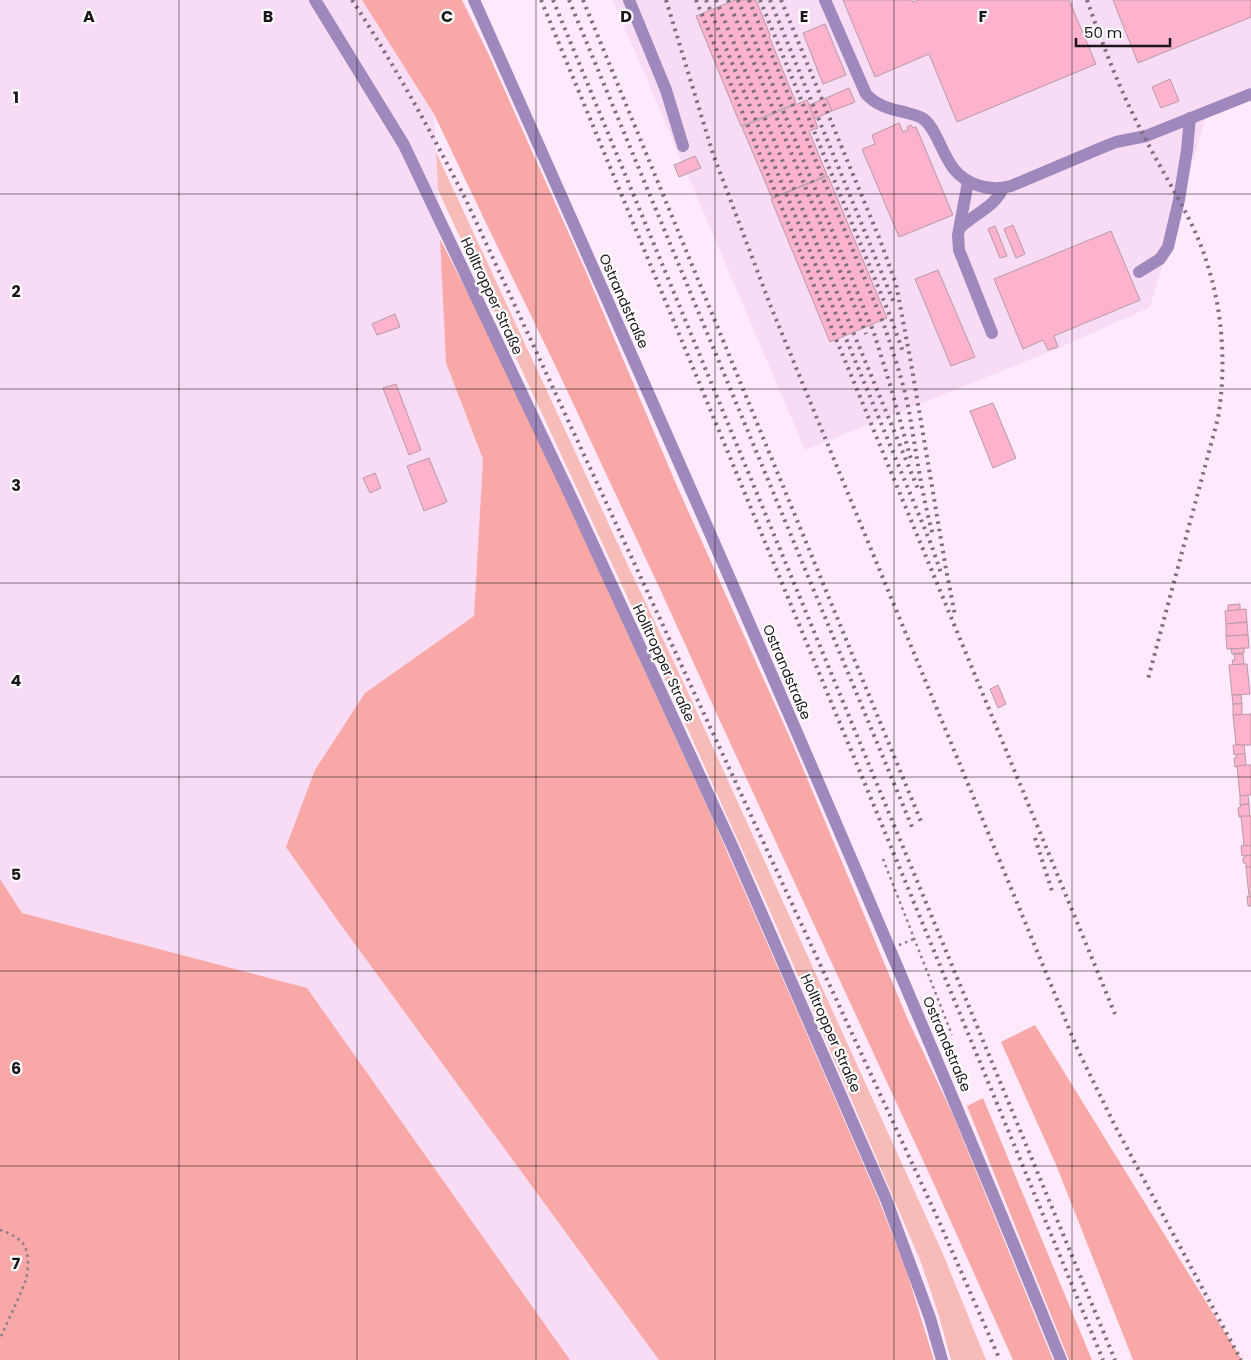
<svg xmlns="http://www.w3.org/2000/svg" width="1251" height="1360" font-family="Poppins,sans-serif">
<rect width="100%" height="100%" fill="#ffe9fc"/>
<g fill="#f8dcf5">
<path d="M0 0H362L434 114 446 363 483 459 474 616 365 693 287 847 338 921 659 1360H570L307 988 22 913 0 879Z"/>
<path d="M613 0H1251V95L1207 114 1150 307 1059 348 805 450Z"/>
</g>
<path fill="#f7bbb8" d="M436 152 623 555 680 675 943 1254 986 1360H951L939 1316 922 1265 849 1094 773 918 653 652 438 190Z"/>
<g fill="#f8a9a7">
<path d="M362 0H462L488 53 583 265 677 486 794 747 908 1020 953 1115 1053 1360H1013L933 1182 720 721 660 589 556 367 486 223 434 114Z"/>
<path d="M440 239 477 311 554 473 711 815 789 993 878 1198 906 1270 934 1360H659L338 921 286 847 315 770 365 693 474 616 483 459 446 363Z"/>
<path d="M0 879 22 913 307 988 570 1360H0Z"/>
<path d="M1035 1025 1242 1360H1133L1057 1167 1001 1042Z"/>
<path d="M983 1098 1092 1360H1069L967 1106Z"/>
</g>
<g fill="#fdb2ce" stroke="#b69ba4">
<path d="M735 0H756L770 35 769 36 796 103 741 126 696 16Z"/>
<path d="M843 0H912L913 2 918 0H1069L1096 64 957 122 929 54 875 77Z"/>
<path d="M1113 0H1251V17L1138 63Z"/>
<path d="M825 24 846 75 823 84 803 33Z"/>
<path d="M1170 79 1179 101 1161 108 1152 87Z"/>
<path d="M849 88 855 102 832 111 826 98Z"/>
<path d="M826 98 832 111 814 119 809 105Z"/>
<path d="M807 100 818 128 809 131 827 175 772 198 742 127Z"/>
<path d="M899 123 903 132 908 130 907 127 911 125 913 128 916 127 953 215 899 237 862 149 875 144 872 135Z"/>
<path d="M695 156 701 168 679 177 674 165Z"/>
<path d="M828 176 887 318 830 342 771 199Z"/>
<path d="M1013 225 1025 254 1016 258 1004 229Z"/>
<path d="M995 226 1007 256 1000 258 988 229Z"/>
<path d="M1111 231 1140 300 1054 336 1058 347 1048 350 1043 340 1023 349 994 279Z"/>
<path d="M938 270 975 357 951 366 915 279Z"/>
<path d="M395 314 400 327 377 335 372 324Z"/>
<path d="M396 384 421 450 409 455 383 388Z"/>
<path d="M993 403 1016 458 993 468 970 411Z"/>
<path d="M429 458 447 502 424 511 407 466Z"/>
<path d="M375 473 381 488 370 493 363 478Z"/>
<path d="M1240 604V610L1228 611V605Z"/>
<path d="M1246 609 1247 622 1226 624 1225 611Z"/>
<path d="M1247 622 1248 635 1226 636V624Z"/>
<path d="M1248 635 1249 648 1227 649 1226 636Z"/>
<path d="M1244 648V653L1232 654 1231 649Z"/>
<path d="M1234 654H1243L1244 664 1233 665 1232 660H1235Z"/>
<path d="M1244 664H1247L1250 694 1232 695 1229 665Z"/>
<path d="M998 685 1006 704 998 708 990 689Z"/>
<path d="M1232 695H1241L1242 704H1233Z"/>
<rect x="1233" y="704" width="9" height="11"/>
<path d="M1251 714V745H1236L1233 715Z"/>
<path d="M1233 745H1244L1245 754 1234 755Z"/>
<path d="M1237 754H1245L1246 765 1235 767 1234 758 1237 757Z"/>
<path d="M1246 765H1251V795L1240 796 1237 766Z"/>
<path d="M1248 795 1249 804 1240 805V796Z"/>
<path d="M1249 804 1250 816 1239 817 1238 808 1241 807 1240 805Z"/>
<path d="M1241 816H1251V846H1244Z"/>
<path d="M1244 845 1251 846V855L1242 856 1241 846Z"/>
<path d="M1251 855V867H1246V863H1243V858H1245V856Z"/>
<path d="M1246 867H1251V897L1249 896Z"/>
<path d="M1247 896 1251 897V906H1248Z"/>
</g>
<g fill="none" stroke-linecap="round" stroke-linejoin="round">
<g stroke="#8b7c89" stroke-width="2.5" stroke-dasharray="2.5 4" stroke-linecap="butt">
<path d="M883 859 952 1035"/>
<path d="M899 945 914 939"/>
<path d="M0 1230C7 1232 15 1236 21 1241 30 1250 29 1270 25 1282 18 1301 8 1320 0 1339"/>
</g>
<g stroke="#9e88bc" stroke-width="12">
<path d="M315 0 404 145 572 499 734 850 886 1199 930 1318 942 1360"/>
<path d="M474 0C675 451 875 903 1061 1360"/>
<path d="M629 0 666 90 683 146"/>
<path d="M825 0 866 94C876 105 889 109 904 112 910 114 917 115 922 118 930 123 934 132 938 140 948 161 954 177 977 185 988 189 1000 189 1011 186L1101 148 1116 142 1146 136 1251 94"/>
<path d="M968 182 958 235 959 250 992 333"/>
<path d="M960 228C974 214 995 207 1003 188"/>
<path d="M1139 272 1160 259 1168 247 1179 200 1187 150 1190 118"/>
</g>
<g stroke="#7c6e7a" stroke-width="4" stroke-dasharray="2.5 5" stroke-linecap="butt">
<path d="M352 0C394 64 431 132 466 200L937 1217 1000 1360"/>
<path d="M541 0 1103 1360"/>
<path d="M553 0 1115 1360"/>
<path d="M569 0 912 827"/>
<path d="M583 0 922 824"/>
<path d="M666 0 713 154 771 307 1063 1014 1077 1048 1114 1124 1241 1360"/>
<path d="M696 0 1115 1014"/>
<path d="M706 0 931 544 941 573"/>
<path d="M716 0 918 489"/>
<path d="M728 0 866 334"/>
<path d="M738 0 874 333 891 388 912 463"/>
<path d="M749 0 884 325C893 352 902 378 908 406 916 449 921 493 933 535"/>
<path d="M760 0 891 318 903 352"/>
<path d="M770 0 894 303"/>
<path d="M781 0 880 240 896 284 911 363 946 569 955 615"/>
<path d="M1087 0C1103 46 1121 93 1144 136 1158 164 1175 191 1189 219 1220 280 1229 352 1218 418L1148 679"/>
<path d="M1035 838 1052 891"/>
</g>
</g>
<path fill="none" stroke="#1c151b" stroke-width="1" stroke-opacity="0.55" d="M179 0V1360M357 0V1360M536 0V1360M715 0V1360M894 0V1360M1072 0V1360M0 194H1251M0 389H1251M0 583H1251M0 777H1251M0 971H1251M0 1166H1251"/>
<g text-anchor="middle" stroke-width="4.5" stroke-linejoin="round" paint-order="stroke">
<g font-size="14" fill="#1c151b" stroke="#fff">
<text transform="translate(492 296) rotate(65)" y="5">Holltropper Straße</text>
<text transform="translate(624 301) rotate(66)" y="5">Ostrandstraße</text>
<text transform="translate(664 663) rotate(65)" y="5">Holltropper Straße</text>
<text transform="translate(787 672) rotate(67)" y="5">Ostrandstraße</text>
<text transform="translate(831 1033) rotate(66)" y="5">Holltropper Straße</text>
<text transform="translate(947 1044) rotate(67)" y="5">Ostrandstraße</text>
</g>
</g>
<g font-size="16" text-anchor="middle" font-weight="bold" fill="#1c151b" stroke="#fff" stroke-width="4.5" stroke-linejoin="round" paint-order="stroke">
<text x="89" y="22">A</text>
<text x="268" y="22">B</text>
<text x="447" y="22">C</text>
<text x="626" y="22">D</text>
<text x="804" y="22">E</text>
<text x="983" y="22">F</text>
<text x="16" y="103">1</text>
<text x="16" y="297">2</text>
<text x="16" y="491">3</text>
<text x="16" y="686">4</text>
<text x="16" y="880">5</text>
<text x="16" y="1074">6</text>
<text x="16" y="1269">7</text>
</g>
<path d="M1076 38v8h94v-8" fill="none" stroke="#1c151b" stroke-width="2.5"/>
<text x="1084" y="38" font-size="15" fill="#1c151b" stroke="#ffffff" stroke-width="4" paint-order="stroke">50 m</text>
</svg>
